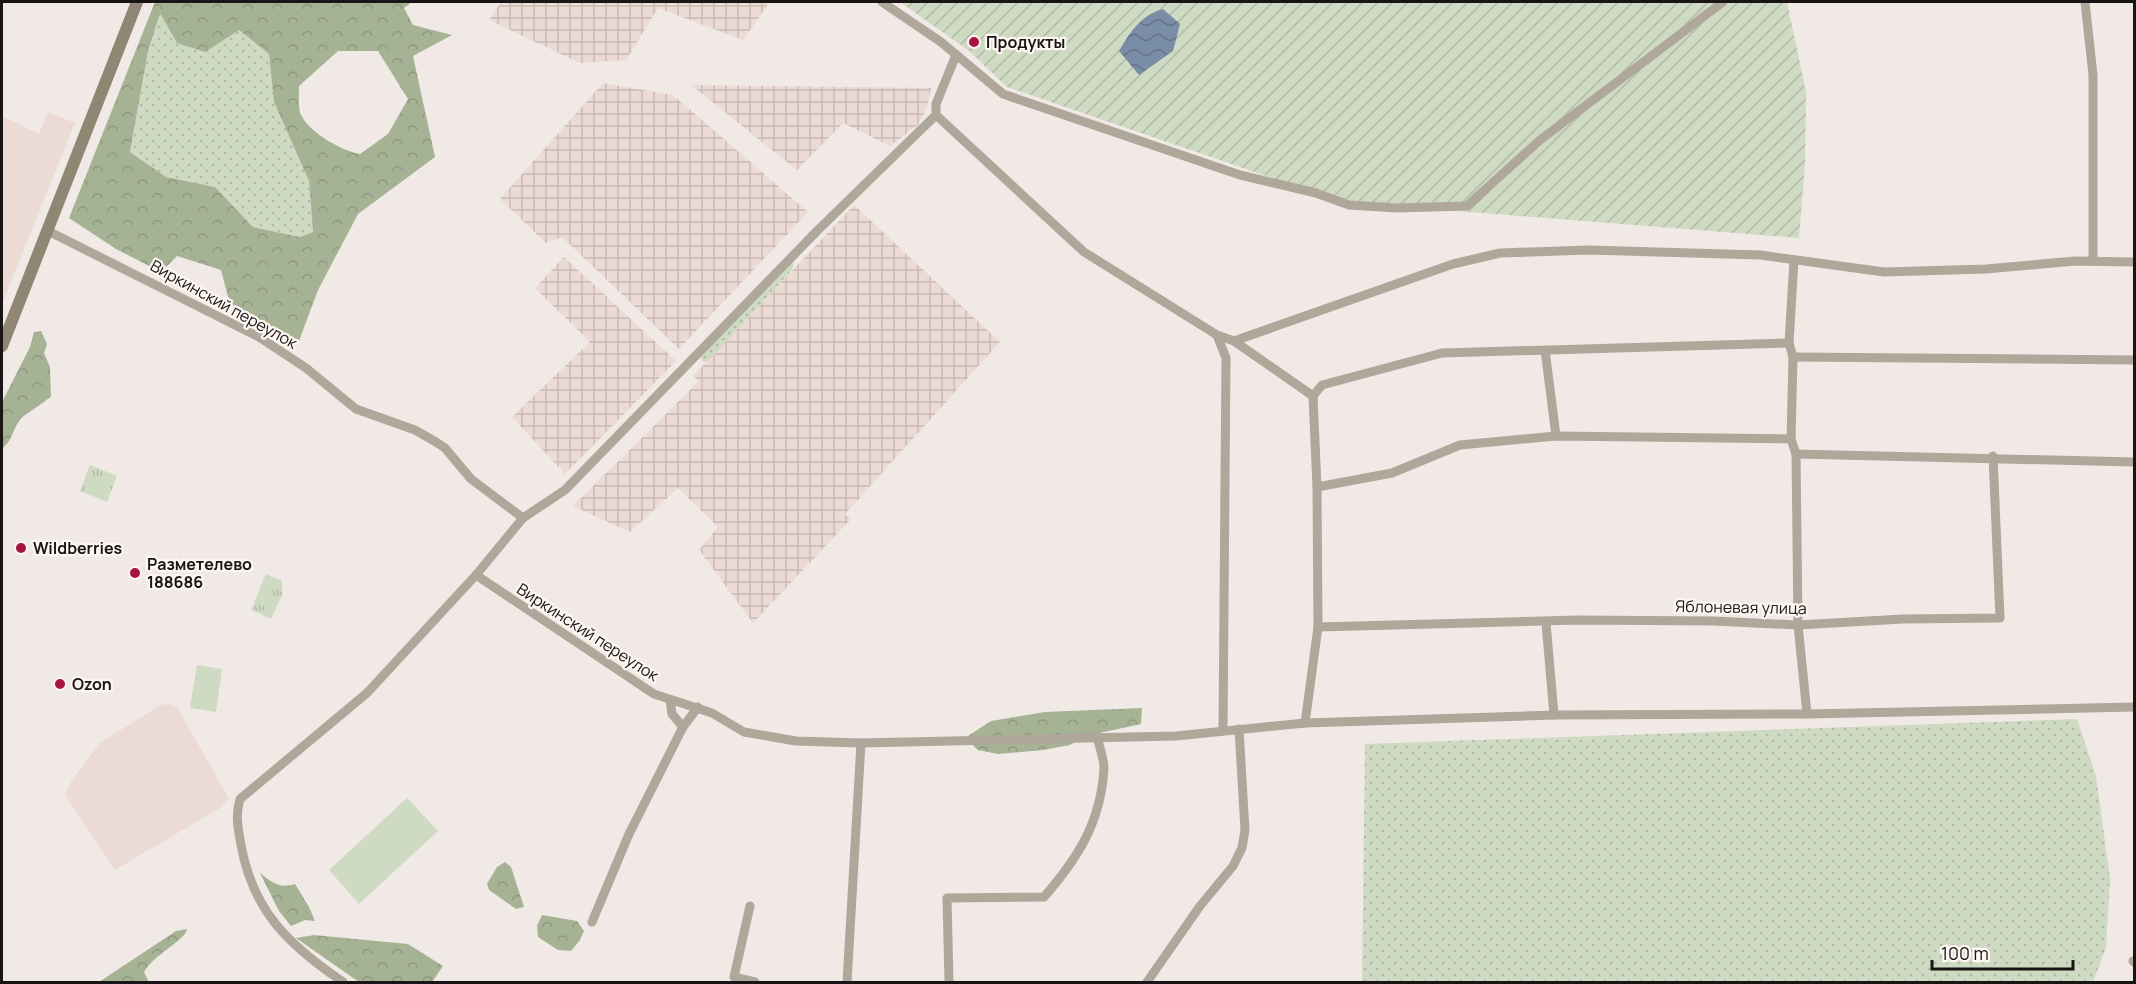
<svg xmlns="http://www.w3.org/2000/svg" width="2136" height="984" font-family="Manrope,sans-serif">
<defs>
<pattern id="industrial-grid" width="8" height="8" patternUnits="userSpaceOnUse" patternTransform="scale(1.5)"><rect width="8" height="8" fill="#ebdbd4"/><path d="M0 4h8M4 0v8" fill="none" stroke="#c9bbb5"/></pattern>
<pattern id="grass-dots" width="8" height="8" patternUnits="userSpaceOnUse" patternTransform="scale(1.5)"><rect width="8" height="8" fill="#cfdac2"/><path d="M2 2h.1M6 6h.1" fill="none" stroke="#b1baa6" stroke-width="1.8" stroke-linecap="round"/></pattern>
<pattern id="forest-crowns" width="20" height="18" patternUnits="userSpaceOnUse" patternTransform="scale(1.5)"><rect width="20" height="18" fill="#a5b294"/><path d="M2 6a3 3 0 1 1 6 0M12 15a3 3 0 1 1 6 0" fill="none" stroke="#8d987f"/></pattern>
<pattern id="park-tufts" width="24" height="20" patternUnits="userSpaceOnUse" patternTransform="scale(1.5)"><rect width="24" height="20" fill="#cfdac2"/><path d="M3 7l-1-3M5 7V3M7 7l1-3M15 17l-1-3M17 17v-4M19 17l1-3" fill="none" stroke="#b1baa6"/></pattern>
<pattern id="garden-furrows" width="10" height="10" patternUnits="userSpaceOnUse" patternTransform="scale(1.5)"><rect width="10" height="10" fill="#cfdac2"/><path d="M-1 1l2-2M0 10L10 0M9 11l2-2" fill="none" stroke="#b1baa6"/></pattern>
<pattern id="water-waves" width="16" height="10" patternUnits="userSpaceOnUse" patternTransform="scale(1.5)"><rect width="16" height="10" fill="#7a8da7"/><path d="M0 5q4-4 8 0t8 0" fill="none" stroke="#637287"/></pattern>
</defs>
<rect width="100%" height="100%" fill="#f1e9e5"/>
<g fill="#ebdbd4">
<path d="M48 112 75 123 2 304V116L39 134Z"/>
<path d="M169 704 177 707 229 799 220 808 115 870 65 795 72 780 100 743 160 705Z"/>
</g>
<g fill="url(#industrial-grid)">
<path d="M501 2H770L743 40 658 8 626 60 580 63 489 20Z"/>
<path d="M603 83 673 95 808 212 679 349 562 237 546 243 500 199Z"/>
<path d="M691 85 931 88 927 108 918 125 890 146 843 123 797 170Z"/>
<path d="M854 205 1000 342 845 514 851 519 753 623 699 550 718 527 678 488 630 532 573 506 699 381 693 376Z"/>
<path d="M564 257 676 361 565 474 512 417 590 342 535 288Z"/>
</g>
<g fill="url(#grass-dots)">
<path d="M160 12 239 30 269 54 274 102 309 181 313 232 300 237 253 227 215 187 166 177 130 152 148 51Z"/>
<path d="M789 262 794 264 792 270 707 362 702 361 701 356Z"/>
<path d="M2077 719 2096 776 2110 878 2106 948 2093 982H1362L1365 744Z"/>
</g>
<g fill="url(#forest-crowns)" fill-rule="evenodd">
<path d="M155 2H412L404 8 413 25 452 35 413 56 435 157 358 214 318 290 299 341 230 304 221 270 177 256 161 272 116 249 69 218ZM160 13 177 43 205 52 239 30 269 54 274 102 309 181 313 232 300 237 253 227 215 187 166 177 130 152 148 51ZM338 51H378L408 99 388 134 360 154C342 151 310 133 301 115 298 108 299 94 299 86Z"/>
<path d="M41 331 47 344 44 353 50 367 51 396C42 405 24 414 20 420 12 430 13 440 2 449V402L30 347 34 332Z"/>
<path d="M1142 708 1141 724 1086 736 1070 745 1043 750 998 754 978 750 965 738 991 721 1045 712Z"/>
<path d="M505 862 511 867 524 907 516 909 489 890 487 884 497 867Z"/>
<path d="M260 873C271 882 280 889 295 884L309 907 315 921 305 920 291 926 279 911Z"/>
<path d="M542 915 577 921 584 931 580 940 571 951 558 950 538 937 537 926Z"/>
<path d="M187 929C186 940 154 954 144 972L148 980 146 982H99L176 931Z"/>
<path d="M314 935 408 944 443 966 432 982H359L296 938Z"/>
</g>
<g fill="url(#park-tufts)">
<path d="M90 465 117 476 107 502 80 491Z"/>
<path d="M266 574 282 581V595L271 619 251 610Z"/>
</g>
<path fill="url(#garden-furrows)" d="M900 2H1787L1806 92 1805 163 1799 238 1381 205 1330 198 1007 87 968 50Z"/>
<g fill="#cfdac2">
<path d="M197 665 222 669 216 712 190 708Z"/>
<path d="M407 798 438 831 359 904 329 870Z"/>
</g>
<path fill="url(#water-waves)" d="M1163 9 1180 24 1173 51 1139 75 1119 51C1130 32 1141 15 1163 9Z"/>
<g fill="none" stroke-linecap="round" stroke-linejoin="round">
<g stroke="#aea79a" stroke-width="9">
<path d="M882 2 941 42 1003 94 1240 175 1316 193 1349 205 1397 208 1467 206 1540 140 1723 2"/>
<path d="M2085 2 2093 75V261"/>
<path d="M936 115 1084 252 1217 335 1234 341 1313 396 1317 487 1318 627 1305 723"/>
<path d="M46 230 259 337 306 368 356 409 415 430 436 442 445 448 471 479 523 518"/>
<path d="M1794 260 1789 343 1793 357 1791 439 1796 454 1798 625 1807 714"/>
<path d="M1217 335 1226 358 1223 730"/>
<path d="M1234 341 1453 264 1500 253 1589 250 1760 255 1884 272 1986 269 2075 261 2134 262"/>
<path d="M1545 350 1556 436"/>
<path d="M1793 357 2134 360"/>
<path d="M1313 396 1322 385 1442 353 1789 343"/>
<path d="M1796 454 2134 462"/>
<path d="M1317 487 1392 473 1460 445 1556 436 1791 439"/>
<path d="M476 575 654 694 712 713 744 732 796 741 861 743 1176 736 1305 723 1554 715 1807 714 2134 707"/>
<path d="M1546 623 1554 715"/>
<path d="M1318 627 1577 620 1714 621 1798 625 1903 619 2000 618 1993 456"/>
<path d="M670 700 672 714 683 727"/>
<path d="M750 906 734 977 755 982"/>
<path d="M592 922 629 834 683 727 698 707"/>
<path d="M2133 961 2134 962"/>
<path d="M343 982C290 946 253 912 241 845 238 828 235 816 240 799L367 693 476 575 523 518 565 490 818 230 936 115V104L956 55"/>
<path d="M847 982 861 743"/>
<path d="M949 982 947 898 1044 897C1078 858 1101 822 1104 768 1104 759 1099 746 1097 736"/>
<path d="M1147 982 1200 906 1233 866 1242 848 1245 830 1239 729"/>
</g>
<path stroke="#918673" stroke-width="12" d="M2 346 137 2"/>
</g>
<g fill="#a9133f" stroke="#fef6f2" stroke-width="2">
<circle cx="974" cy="42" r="6"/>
<circle cx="21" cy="548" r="6"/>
<circle cx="135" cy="573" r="6"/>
<circle cx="60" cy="684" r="6"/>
</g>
<g text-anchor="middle" stroke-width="4.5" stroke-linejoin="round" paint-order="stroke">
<g font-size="16" font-weight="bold" fill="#181514" stroke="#fef6f2" text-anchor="start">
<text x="986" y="48">Продукты</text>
<text x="33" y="554">Wildberries</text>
<text x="147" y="570">Разметелево<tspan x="147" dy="18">188686</tspan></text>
<text x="72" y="690">Ozon</text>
</g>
<g font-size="16" fill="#181514" stroke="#fef6f2">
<text transform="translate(224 304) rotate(29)" y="6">Виркинский переулок</text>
<text transform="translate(1741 607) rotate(1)" y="6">Яблоневая улица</text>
<text transform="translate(588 632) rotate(33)" y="6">Виркинский переулок</text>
</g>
</g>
<rect width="2136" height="984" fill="none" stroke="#181514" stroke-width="6"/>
<path d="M1932 960v9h141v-9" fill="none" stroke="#181514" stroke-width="3"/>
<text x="1941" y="960" font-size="18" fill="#181514" stroke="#fef6f2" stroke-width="4.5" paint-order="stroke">100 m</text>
</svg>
